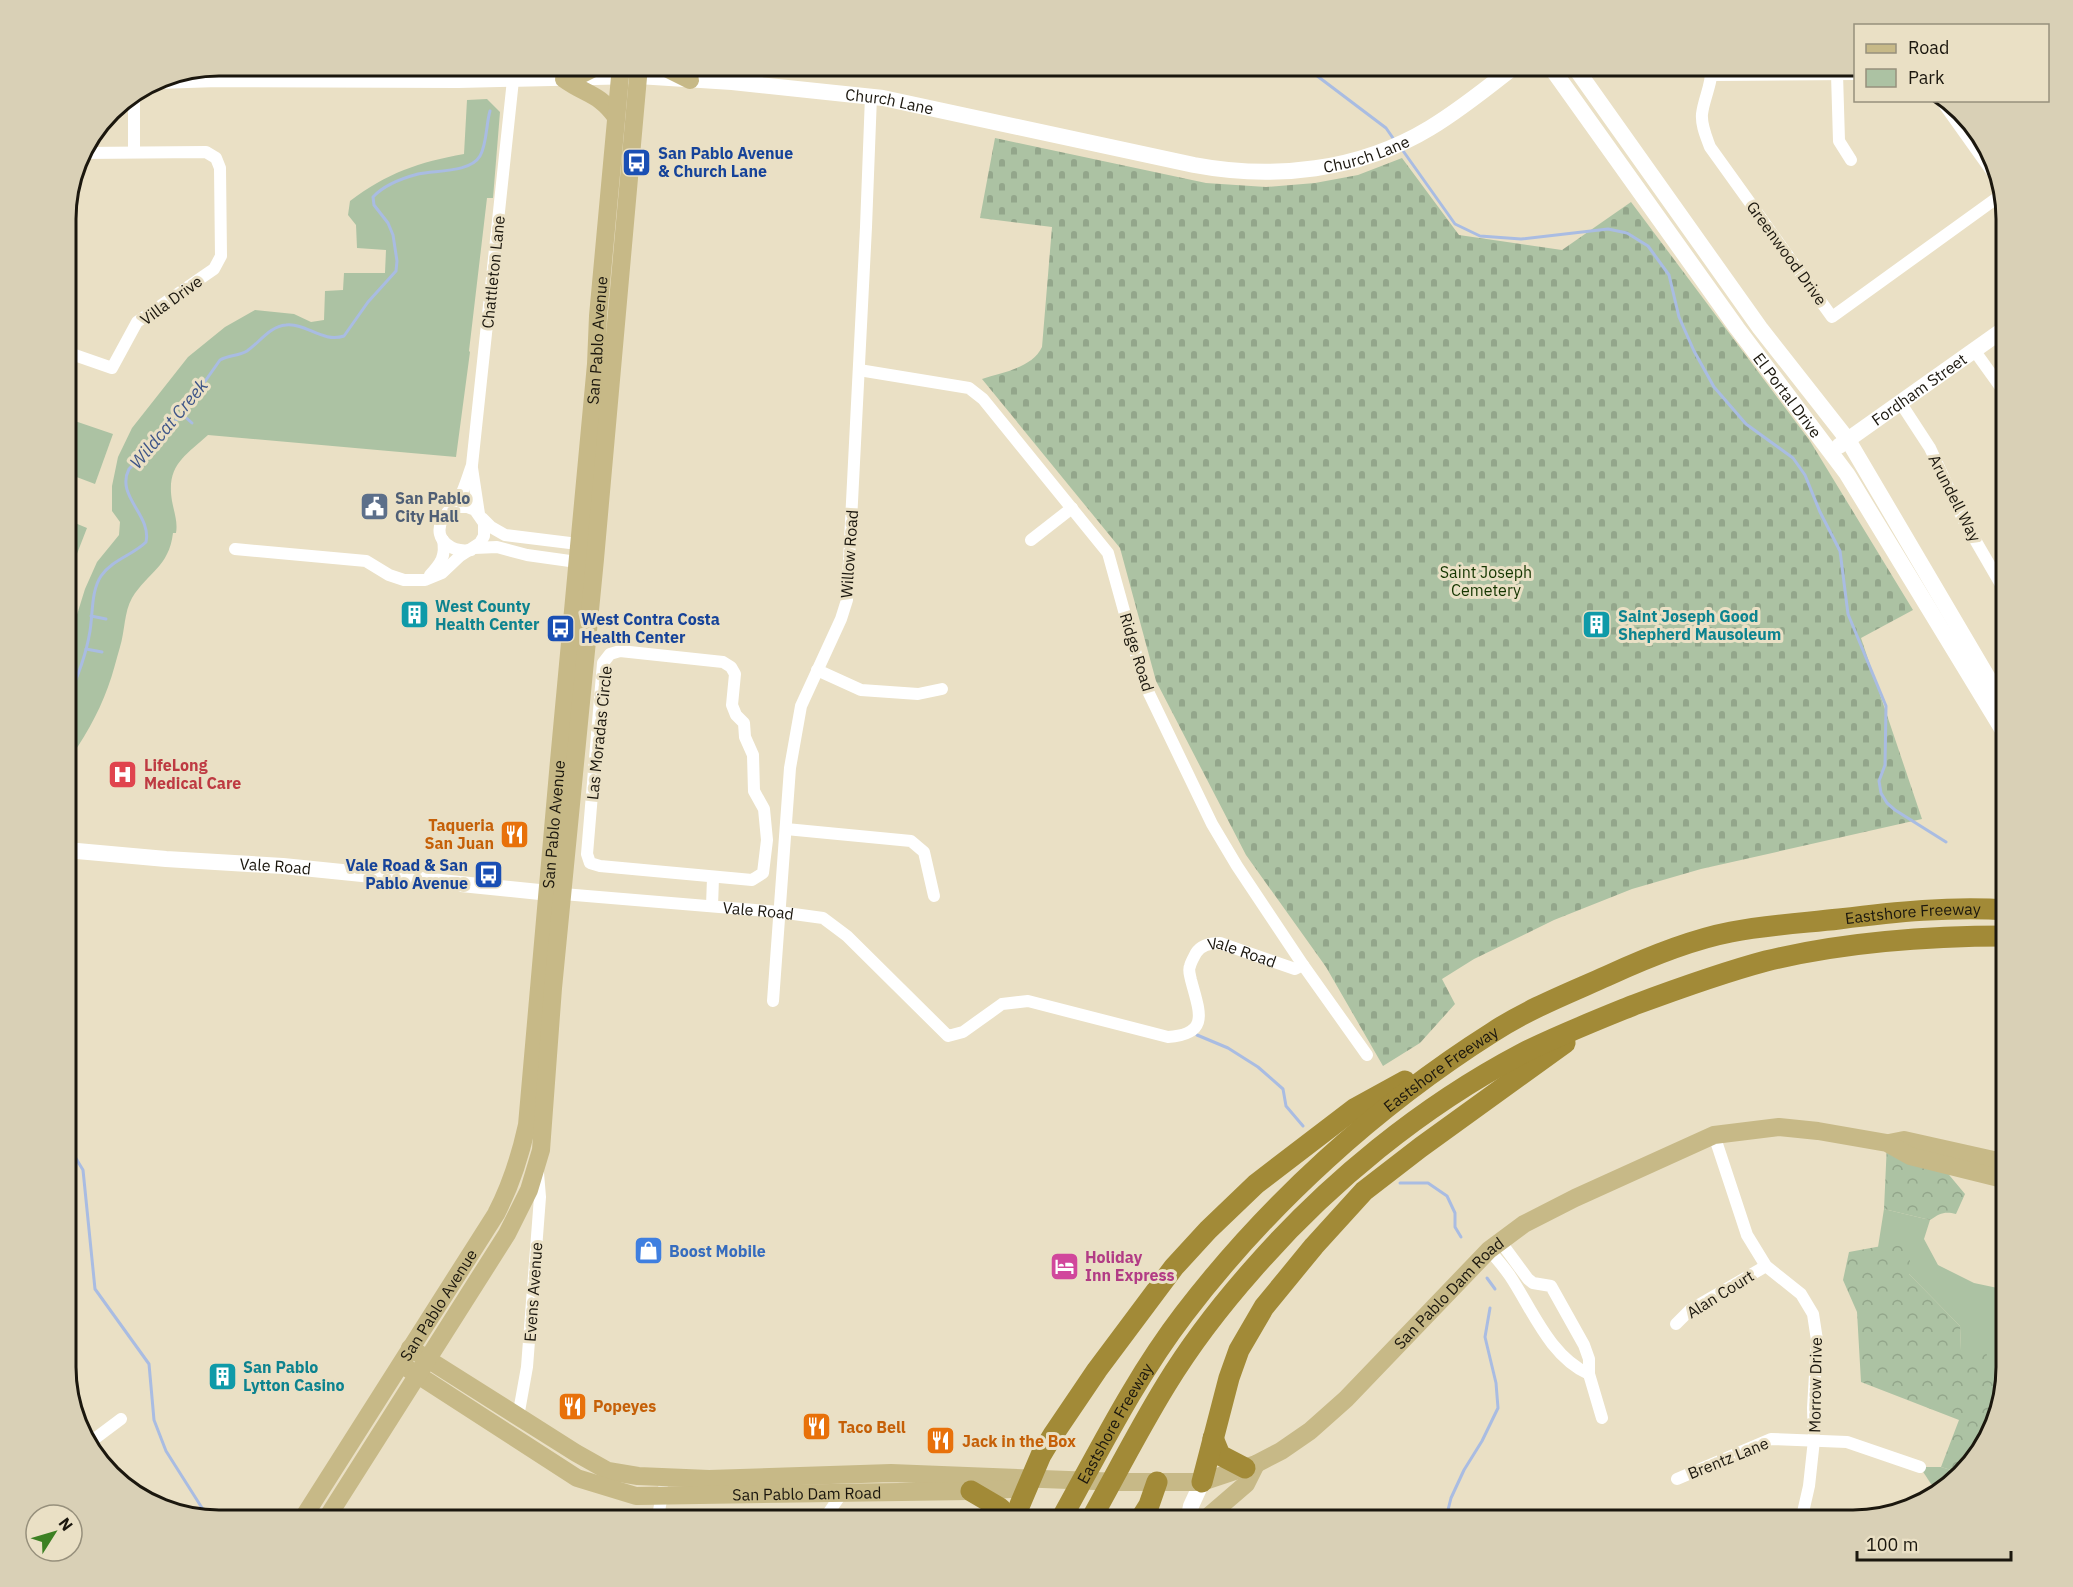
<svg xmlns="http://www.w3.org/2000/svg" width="2073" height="1587" font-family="'IBM Plex Sans',sans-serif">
<defs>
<pattern id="forest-crowns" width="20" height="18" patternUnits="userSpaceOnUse" patternTransform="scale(1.5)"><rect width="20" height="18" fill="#acc2a3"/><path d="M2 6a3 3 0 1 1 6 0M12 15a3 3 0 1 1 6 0" fill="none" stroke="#93a68b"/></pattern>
<pattern id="cemetery-stones" width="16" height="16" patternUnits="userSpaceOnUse" patternTransform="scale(1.5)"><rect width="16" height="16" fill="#acc2a3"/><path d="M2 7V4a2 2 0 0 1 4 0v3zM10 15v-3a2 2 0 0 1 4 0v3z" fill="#93a68b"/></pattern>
</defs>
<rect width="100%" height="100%" fill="#eae0c5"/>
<g fill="#acc2a3">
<path d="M487 99 500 112 493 198H487L469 351 470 352 456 457 208 435C185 456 166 465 172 501 174 512 178 522 176 533H173C169 567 148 572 132 598 124 612 125 631 120 647 116 660 113 674 108 687 98 715 83 740 66 764V650L85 589 97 562 119 535 120 522 112 511V486L118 457 132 428 188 357 225 327 255 310 294 314 311 322 324 320 325 291 343 290 344 273H385L386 250 357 248 356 225 348 215 350 201C387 173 419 162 464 154L467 100Z"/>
<path d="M66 418 113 434 95 484 66 473Z"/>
<path d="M66 503 75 523 87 528 66 582Z"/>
<path d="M1884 1209 1930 1220 1924 1239 1938 1265 1974 1283 2007 1290 2005 1378 1993 1377 1961 1350 1960 1326 1909 1274 1878 1247Z"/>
<path d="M1920 1467H1941L1961 1473 1941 1489 1931 1484Z"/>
</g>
<g fill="url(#forest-crowns)">
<path d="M1887 1143 1940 1164 1965 1194 1956 1214C1945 1211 1940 1213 1930 1220L1884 1209Z"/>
<path d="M1887 1245 1911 1247 1909 1274 1960 1326 1961 1350 1986 1352 1993 1377 2005 1378 1999 1417 1975 1461 1961 1473 1941 1467 1959 1420 1861 1382 1857 1312 1843 1280 1849 1252Z"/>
</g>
<path fill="url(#cemetery-stones)" d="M995 138 1206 183 1266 187 1315 183 1358 175 1402 158 1459 235 1562 250 1631 202 1810 441 1913 610 1861 638 1922 819 1701 869 1632 889 1554 920 1474 959 1442 979 1455 1004 1420 1043 1383 1066 1326 967 1246 855 1156 681 1120 548 982 379C1003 372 1032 368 1042 347L1052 227 980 218Z"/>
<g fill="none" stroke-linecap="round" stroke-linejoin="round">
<g stroke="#a9bce2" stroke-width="3">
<path d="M1304 66 1386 128 1395 141"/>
<path d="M1401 148 1455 224 1480 236 1521 239 1608 229 1627 233 1648 246 1669 275 1679 317 1694 351 1714 387 1746 424 1793 458 1805 475 1820 512 1840 551 1848 614 1886 706 1885 765 1879 781 1881 793 1887 803 1895 810 1946 842"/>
<path d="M182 414 192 423"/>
<path d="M91 616 106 619"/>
<path d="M86 649 102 652"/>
<path d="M66 702C77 679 86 656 90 631 93 613 91 591 101 576 112 560 133 555 146 542 152 515 115 496 129 469L182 414 220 360C229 355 239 356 247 351 259 343 270 326 286 325 307 323 322 343 344 336L368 302 396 271 397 261 393 235 388 223 374 205 373 197C384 185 403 178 418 174 435 170 470 173 480 156 487 144 486 124 490 111"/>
<path d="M1197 1035 1228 1048 1258 1067 1283 1089 1286 1106 1303 1126"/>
<path d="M66 1142 83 1170 95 1289 149 1364 154 1420 166 1451 209 1519"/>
<path d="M1400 1183H1428L1447 1196 1455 1213V1227L1461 1237"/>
<path d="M1487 1278 1495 1289"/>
<path d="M1446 1518 1451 1498 1464 1470 1482 1441 1498 1408 1496 1383 1485 1337 1490 1308"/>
</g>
<g stroke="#fff" stroke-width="12">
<path d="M1711 66C1713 83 1704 97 1702 114 1701 125 1706 136 1710 147L1832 317 2001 195"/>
<path d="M1837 74 1839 141 1851 160"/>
<path d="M1712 75 1856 74"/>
<path d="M134 95V152"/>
<path d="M1941 100 1998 180"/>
<path d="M1974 350 2007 396"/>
<path d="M66 352 112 368 137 322 214 269 221 256 220 168 216 158 206 152 81 153"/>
<path d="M859 370 969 388 983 399 1108 553 1144 683 1212 824 1237 866 1303 965 1367 1055"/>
<path d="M1900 402 1930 448 1963 519 2007 595"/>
<path d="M472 468 479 514"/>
<path d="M482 518 491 527 505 535 578 544 583 548"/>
<path d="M1031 540 1072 508"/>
<path d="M474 548 497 547 527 555 577 562 585 560"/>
<path d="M235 549 366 561 389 575 404 580H425L442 573 460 556 480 543 484 536V523L475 510 467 507H453"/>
<path d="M471 550C454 553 432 541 442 520 447 511 455 505 460 497 465 487 468 476 472 465L513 80"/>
<path d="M430 575C441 563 446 556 443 540"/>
<path d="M620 651 723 662 731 667 735 674 732 705 736 715 744 723 745 737 753 755 754 791 764 809 767 840 763 873 752 880 600 866 590 863 587 854 603 663 610 654Z"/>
<path d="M817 670 861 690 918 694 942 689"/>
<path d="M786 829 911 841 924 852 934 896"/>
<path id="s1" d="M563 894 779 912 823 918 847 936 948 1036 963 1032 1002 1004 1028 1001 1168 1037C1211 1034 1199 1011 1191 980 1190 975 1188 970 1190 966 1191 962 1194 957 1196 953 1201 945 1211 943 1220 943L1295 969 1303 965"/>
<path d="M712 906 713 878"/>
<path d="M773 1001 790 768 801 706 841 619 847 600 866 227 871 96"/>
<path d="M1714 1135 1747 1235 1766 1266 1801 1294 1813 1314 1817 1340 1813 1408 1814 1440 1809 1486 1801 1521"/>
<path d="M1500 1241 1528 1279 1533 1283 1551 1286 1584 1345 1589 1359V1374L1602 1418"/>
<path d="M1489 1250C1496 1258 1504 1267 1510 1276 1532 1309 1550 1357 1589 1374"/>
<path d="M1676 1324 1690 1310 1766 1266"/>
<path d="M518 1417 527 1367 540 1197 538 1173"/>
<path d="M89 1443 121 1419"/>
<path d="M1677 1479 1771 1439 1847 1442 1920 1467"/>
<path d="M657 1521 663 1490"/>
<path d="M823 1521 844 1490"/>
</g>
<g stroke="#fff" stroke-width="16">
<path id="s2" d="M1550 66 1737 328 1847 474 2007 737"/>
<path d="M1574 66 1760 328 1848 440 2007 710"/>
<path id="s3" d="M157 81 218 79 458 80 638 76 732 82 883 98 1194 165C1274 180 1359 171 1430 128 1460 110 1487 88 1515 66"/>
<path id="s4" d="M1839 446 2007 327"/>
<path id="s5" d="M66 850 166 859 283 866 559 894"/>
<path d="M1188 1521 1191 1506 1202 1482"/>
</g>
<g stroke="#c7b987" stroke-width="18">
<path d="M662 66 690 80"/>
<path d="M574 78 598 66"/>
<path d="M564 79C586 95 599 93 616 117"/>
<path d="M1889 1143 1904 1140 2007 1163"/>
<path id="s6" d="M410 1348 576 1453 608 1471 638 1476 709 1479 891 1473 1121 1482H1202L1256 1464 1281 1451 1310 1431 1346 1399 1489 1250 1524 1224 1575 1198 1714 1135 1779 1127 1818 1131 1887 1143 1910 1156 2007 1180"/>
<path id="s7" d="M407 1368 577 1478 636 1496 971 1491 1011 1489 1021 1484"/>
<path id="s8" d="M301 1521 496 1214C511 1185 520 1157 527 1125L559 761 596 364 598 316 621 66"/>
<path d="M325 1521 507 1234 529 1190 541 1150 553 988 595 559 639 66"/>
<path d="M1203 1521 1246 1484 1256 1464"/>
</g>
<g stroke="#a28a37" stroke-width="21">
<path d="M1213 1438 1220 1455 1245 1468"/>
<path d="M1202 1482 1229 1378 1239 1350 1264 1307 1314 1246 1364 1191 1421 1147 1565 1043"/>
<path d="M971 1491 1000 1508 1004 1521"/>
<path d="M1013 1521 1041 1455 1053 1435 1097 1370 1174 1267 1208 1230 1256 1184 1354 1109 1405 1081"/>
<path id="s9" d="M1060 1521C1099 1451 1135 1378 1184 1314 1268 1204 1376 1106 1493 1032 1528 1009 1569 993 1607 976 1646 958 1689 940 1731 932 1767 925 1803 923 1839 919 1894 912 1952 906 2007 910"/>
<path d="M1090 1521C1115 1476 1139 1429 1166 1385 1191 1344 1222 1304 1253 1269 1328 1183 1422 1106 1523 1053 1559 1035 1597 1020 1634 1005 1677 989 1721 973 1766 961 1844 942 1926 936 2007 936"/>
<path d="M1139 1521 1149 1505 1157 1482"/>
</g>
</g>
<defs>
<symbol id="bus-square" viewBox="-11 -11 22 22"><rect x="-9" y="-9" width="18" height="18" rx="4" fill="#1a4fb4" stroke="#eae0c5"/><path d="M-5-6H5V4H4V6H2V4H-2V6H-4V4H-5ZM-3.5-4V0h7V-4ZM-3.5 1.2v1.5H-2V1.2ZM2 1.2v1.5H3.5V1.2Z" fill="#fff"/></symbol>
<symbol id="civic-square" viewBox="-11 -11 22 22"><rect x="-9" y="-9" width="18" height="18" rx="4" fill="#5c6f8a" stroke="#eae0c5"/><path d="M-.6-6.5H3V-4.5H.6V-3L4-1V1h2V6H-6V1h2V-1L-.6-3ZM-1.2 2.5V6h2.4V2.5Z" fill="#fff"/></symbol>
<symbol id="building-square" viewBox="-11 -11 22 22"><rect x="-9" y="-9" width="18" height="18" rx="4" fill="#0f9aa8" stroke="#eae0c5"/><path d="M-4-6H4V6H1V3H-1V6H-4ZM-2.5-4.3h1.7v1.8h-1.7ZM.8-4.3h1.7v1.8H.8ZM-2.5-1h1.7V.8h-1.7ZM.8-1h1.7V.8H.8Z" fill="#fff"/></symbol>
<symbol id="hospital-square" viewBox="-11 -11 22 22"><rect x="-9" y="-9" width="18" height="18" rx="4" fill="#e0444e" stroke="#eae0c5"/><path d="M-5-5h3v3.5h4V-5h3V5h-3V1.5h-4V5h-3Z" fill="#fff"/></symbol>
<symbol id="restaurant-square" viewBox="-11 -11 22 22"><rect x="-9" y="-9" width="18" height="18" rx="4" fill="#e8710a" stroke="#eae0c5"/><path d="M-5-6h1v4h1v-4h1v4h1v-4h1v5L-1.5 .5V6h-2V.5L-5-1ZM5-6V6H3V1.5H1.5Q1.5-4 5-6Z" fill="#fff"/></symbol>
<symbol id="shop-square" viewBox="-11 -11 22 22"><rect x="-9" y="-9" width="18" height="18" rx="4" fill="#3f7fe0" stroke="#eae0c5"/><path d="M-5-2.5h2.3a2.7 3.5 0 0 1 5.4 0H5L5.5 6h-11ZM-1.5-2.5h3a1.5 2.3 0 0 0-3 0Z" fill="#fff"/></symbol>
<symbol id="hotel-square" viewBox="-11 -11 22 22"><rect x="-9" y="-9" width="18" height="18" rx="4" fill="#d1479c" stroke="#eae0c5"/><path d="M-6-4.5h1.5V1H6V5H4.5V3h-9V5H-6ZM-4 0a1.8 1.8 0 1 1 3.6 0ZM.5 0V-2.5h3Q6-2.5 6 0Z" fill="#fff"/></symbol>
</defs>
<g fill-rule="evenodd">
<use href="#bus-square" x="620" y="146" width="33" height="33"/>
<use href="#civic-square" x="358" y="490" width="33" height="33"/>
<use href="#building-square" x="398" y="598" width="33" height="33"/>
<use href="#building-square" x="1580" y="608" width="33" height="33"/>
<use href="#bus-square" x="544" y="612" width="33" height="33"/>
<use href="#hospital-square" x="106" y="758" width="33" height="33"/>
<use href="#restaurant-square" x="498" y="818" width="33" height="33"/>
<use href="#bus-square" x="472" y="858" width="33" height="33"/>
<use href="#shop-square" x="632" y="1234" width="33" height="33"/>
<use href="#hotel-square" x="1048" y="1250" width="33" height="33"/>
<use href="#building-square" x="206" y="1360" width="33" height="33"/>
<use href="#restaurant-square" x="556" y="1390" width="33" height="33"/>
<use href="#restaurant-square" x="800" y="1410" width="33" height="33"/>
<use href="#restaurant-square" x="924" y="1424" width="33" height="33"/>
</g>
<g text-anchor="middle" stroke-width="6" stroke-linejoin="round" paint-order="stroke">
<g font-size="16" fill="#1b170e" stroke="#eae0c5">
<text dy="6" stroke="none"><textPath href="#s3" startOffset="734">Church Lane</textPath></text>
<text dy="6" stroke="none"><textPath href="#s3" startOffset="1220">Church Lane</textPath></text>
<text transform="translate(1787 253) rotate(54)" y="6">Greenwood Drive</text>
<text transform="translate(493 272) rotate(-84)" y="6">Chattleton Lane</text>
<text transform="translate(171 300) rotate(-36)" y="6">Villa Drive</text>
<text dy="6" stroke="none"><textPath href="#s8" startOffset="1246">San Pablo Avenue</textPath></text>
<text dy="6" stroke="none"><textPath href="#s4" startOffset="98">Fordham Street</textPath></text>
<text dy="6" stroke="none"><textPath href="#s2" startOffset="406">El Portal Drive</textPath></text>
<text transform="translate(1955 498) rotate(63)" y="6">Arundell Way</text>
<text transform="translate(849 554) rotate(-86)" y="6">Willow Road</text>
<text transform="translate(1137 652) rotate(73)" y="6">Ridge Road</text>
<text transform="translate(599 733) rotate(-84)" y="6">Las Moradas Circle</text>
<text dy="6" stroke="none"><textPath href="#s8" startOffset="760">San Pablo Avenue</textPath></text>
<text dy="6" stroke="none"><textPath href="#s5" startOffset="210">Vale Road</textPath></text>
<text dy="6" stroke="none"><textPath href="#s1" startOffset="196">Vale Road</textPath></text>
<text dy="6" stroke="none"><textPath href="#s9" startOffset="1104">Eastshore Freeway</textPath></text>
<text dy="6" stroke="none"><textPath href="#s1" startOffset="825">Vale Road</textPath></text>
<text dy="6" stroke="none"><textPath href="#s9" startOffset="598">Eastshore Freeway</textPath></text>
<text transform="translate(533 1292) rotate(-86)" y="6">Evens Avenue</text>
<text dy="6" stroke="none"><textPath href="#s6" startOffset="1144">San Pablo Dam Road</textPath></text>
<text transform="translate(1720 1294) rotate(-32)" y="6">Alan Court</text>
<text dy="6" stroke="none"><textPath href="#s8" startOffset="256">San Pablo Avenue</textPath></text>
<text transform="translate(1815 1385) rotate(-89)" y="6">Morrow Drive</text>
<text dy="6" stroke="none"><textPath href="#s9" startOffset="112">Eastshore Freeway</textPath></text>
<text transform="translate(1728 1458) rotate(-22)" y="6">Brentz Lane</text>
<text dy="6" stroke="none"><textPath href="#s7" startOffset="435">San Pablo Dam Road</textPath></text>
</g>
<g font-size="16" font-weight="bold" fill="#164399" stroke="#eae0c5" text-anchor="start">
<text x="658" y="159">San Pablo Avenue<tspan x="658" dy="18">&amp; Church Lane</tspan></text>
<text x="581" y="625">West Contra Costa<tspan x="581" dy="18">Health Center</tspan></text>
<text x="468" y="871" text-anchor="end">Vale Road &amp; San<tspan x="468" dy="18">Pablo Avenue</tspan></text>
</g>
<g font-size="16" font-weight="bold" fill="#4e5e75" stroke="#eae0c5" text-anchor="start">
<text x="395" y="504">San Pablo<tspan x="395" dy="18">City Hall</tspan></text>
</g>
<g font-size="16" fill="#153600" stroke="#eae0c5">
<text x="1486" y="578">Saint Joseph<tspan x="1486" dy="18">Cemetery</tspan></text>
</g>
<g font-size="16" font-weight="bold" fill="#0d838f" stroke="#eae0c5" text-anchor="start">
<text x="435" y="612">West County<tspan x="435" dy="18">Health Center</tspan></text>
<text x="1618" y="622">Saint Joseph Good<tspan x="1618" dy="18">Shepherd Mausoleum</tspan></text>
<text x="243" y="1373">San Pablo<tspan x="243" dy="18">Lytton Casino</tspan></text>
</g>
<g font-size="16" font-weight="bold" fill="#be3a42" stroke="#eae0c5" text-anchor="start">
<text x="144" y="771">LifeLong<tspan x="144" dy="18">Medical Care</tspan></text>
</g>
<g font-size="16" font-weight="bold" fill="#c56008" stroke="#eae0c5" text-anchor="start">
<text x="494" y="831" text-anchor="end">Taqueria<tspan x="494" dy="18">San Juan</tspan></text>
<text x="593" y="1412">Popeyes</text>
<text x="838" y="1433">Taco Bell</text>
<text x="962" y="1447">Jack in the Box</text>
</g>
<g font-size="16" font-weight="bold" fill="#366cbe" stroke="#eae0c5" text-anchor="start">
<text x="669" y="1257">Boost Mobile</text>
</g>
<g font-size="16" font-weight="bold" fill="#b23c85" stroke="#eae0c5" text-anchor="start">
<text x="1085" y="1263">Holiday<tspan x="1085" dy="18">Inn Express</tspan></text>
</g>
<g font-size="18" font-style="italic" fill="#3e5588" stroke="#eae0c5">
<text transform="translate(169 424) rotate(-50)" y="6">Wildcat Creek</text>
</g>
</g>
<path d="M0 0H2073V1587H0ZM219 76H1853A143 143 0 0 1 1996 219V1367A143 143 0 0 1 1853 1510H219A143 143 0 0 1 76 1367V219A143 143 0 0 1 219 76Z" fill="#d9d0b6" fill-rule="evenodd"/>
<path fill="none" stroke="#1b170e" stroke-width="3" d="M219 76H1853A143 143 0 0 1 1996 219V1367A143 143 0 0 1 1853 1510H219A143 143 0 0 1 76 1367V219A143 143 0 0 1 219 76Z"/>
<rect x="1854" y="24" width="195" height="78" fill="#eae0c5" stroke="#97907c" stroke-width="1.5"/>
<rect x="1866" y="44" width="30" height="9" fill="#c7b987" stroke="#97907c" stroke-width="1.5"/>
<text x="1908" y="54" font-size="18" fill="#1b170e">Road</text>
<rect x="1866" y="69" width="30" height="18" fill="#acc2a3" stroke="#97907c" stroke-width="1.5"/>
<text x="1908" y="84" font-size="18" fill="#1b170e">Park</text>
<g transform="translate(54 1533) rotate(53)"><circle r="28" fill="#eae0c5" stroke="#97907c" stroke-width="1.5"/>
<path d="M0-4.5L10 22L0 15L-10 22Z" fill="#3c8023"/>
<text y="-9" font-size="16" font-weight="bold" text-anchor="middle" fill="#1b170e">N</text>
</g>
<path d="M1857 1551v9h154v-9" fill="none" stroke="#1b170e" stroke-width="3"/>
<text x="1866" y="1551" font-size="18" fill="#1b170e" stroke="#eae0c5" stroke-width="4.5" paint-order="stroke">100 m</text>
</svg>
